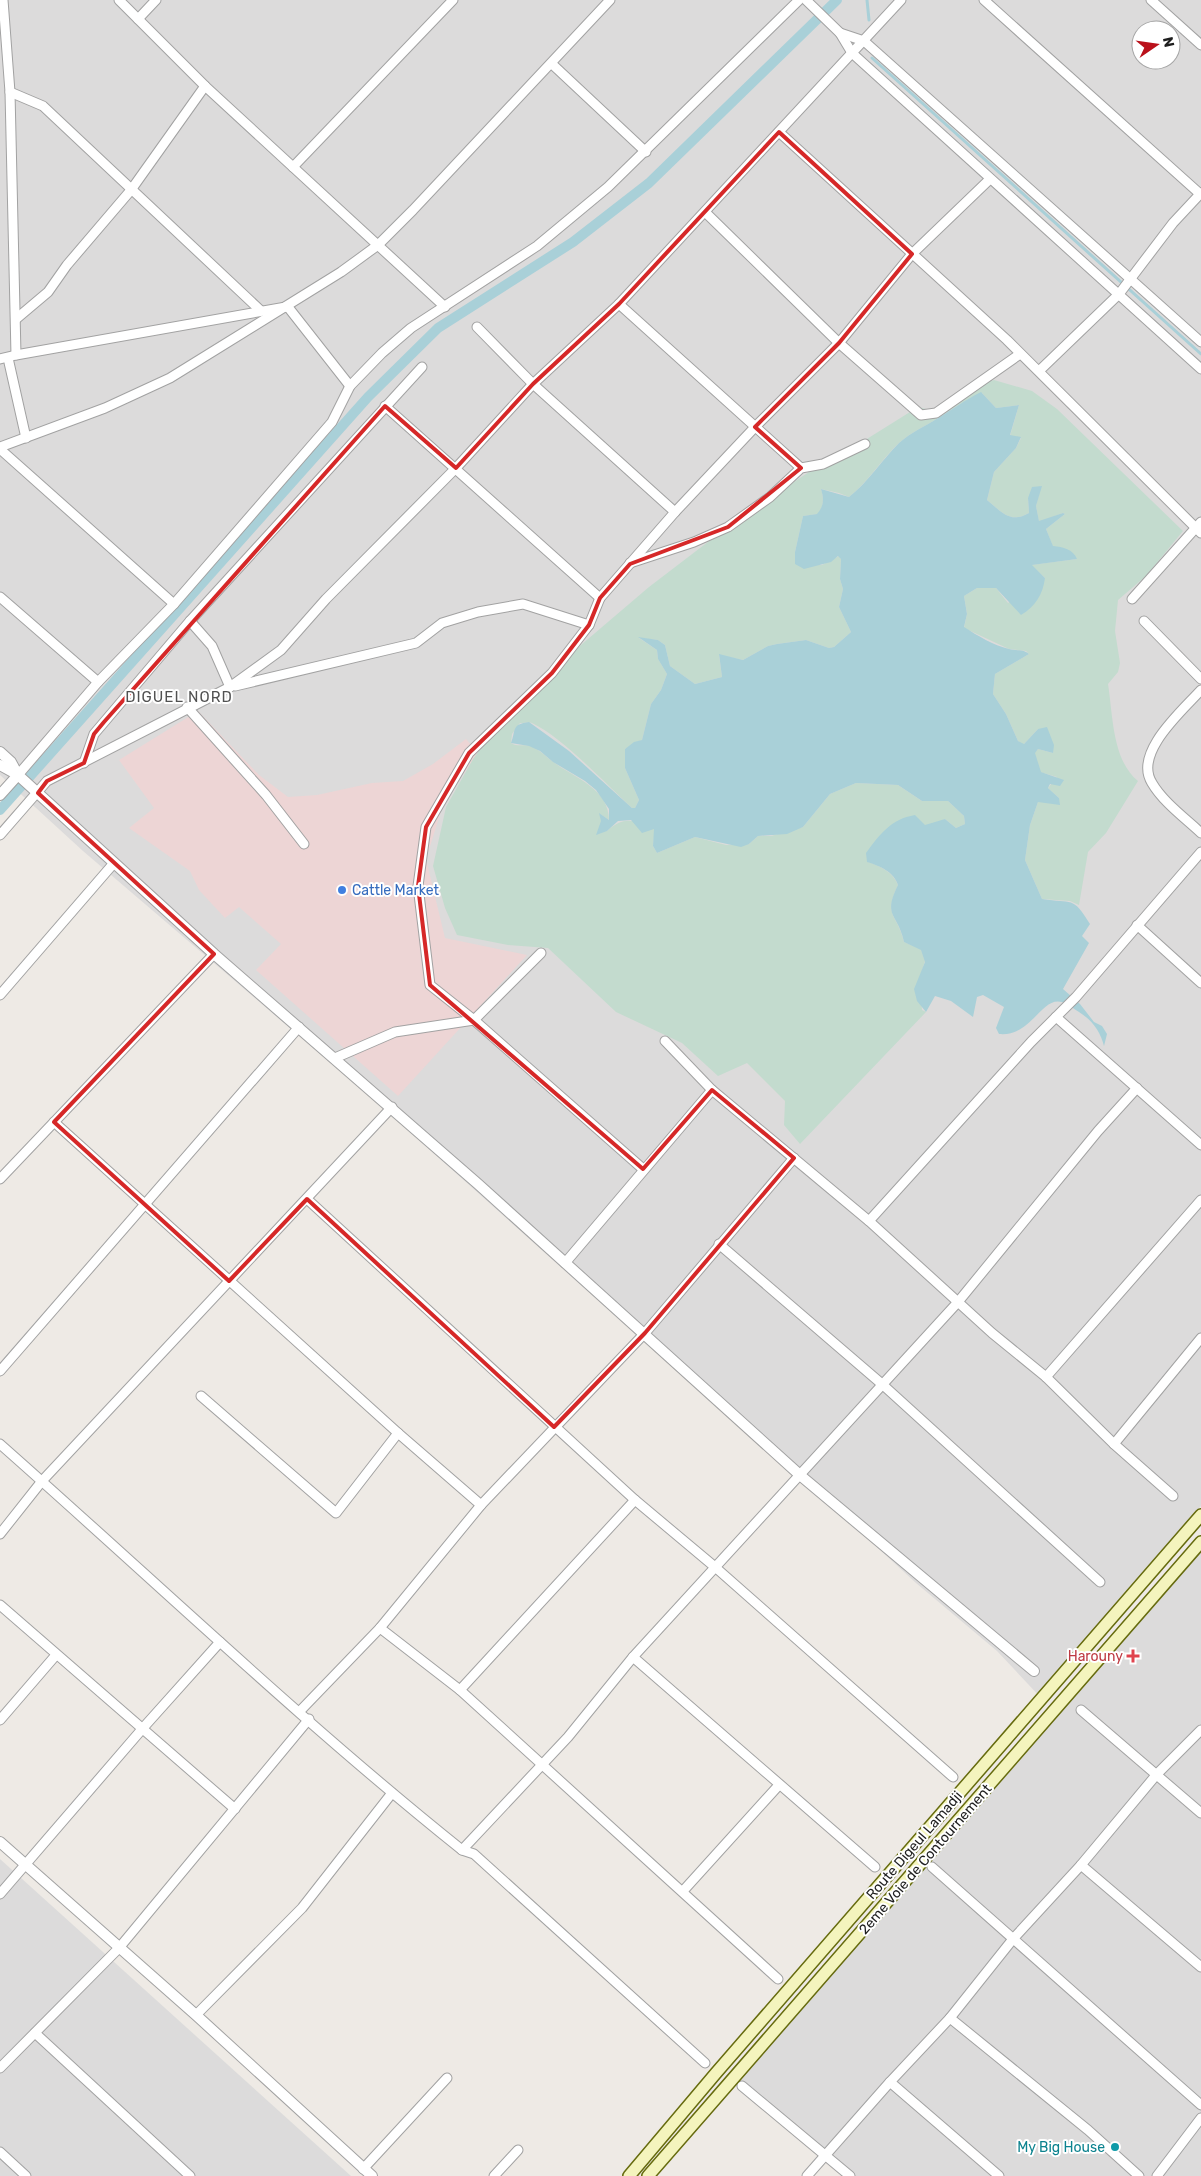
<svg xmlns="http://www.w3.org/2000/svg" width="1201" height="2176" font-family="Rubik,sans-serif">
<rect width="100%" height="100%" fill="#eeeae5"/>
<g fill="#dcdbdb" fill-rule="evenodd">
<path d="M0 0H1201V1506L1056 1680 1043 1700 997 1651 916 1583 816 1491 707 1398 381 1106 83 851 0 775ZM1141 30H1171V60H1141Z"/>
<path d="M1201 1537V2176H842L731 2082Z"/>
<path d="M0 1859 351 2176H0Z"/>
</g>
<path fill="#edd5d5" d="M198 711 259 775 288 797 317 795 372 783 403 781 433 764 466 739 478 753 444 802 426 859 445 938 527 955 398 1096 256 970 281 944 239 907 225 918 199 890 190 871 129 828 154 808 119 760Z"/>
<path fill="#c3dbce" d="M994 380 1032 391 1057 409 1183 531 1146 576 1118 600 1115 631 1120 663 1118 672 1108 684C1113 715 1112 760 1138 781L1106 833 1088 852 1079 905 1070 901 1042 899 1025 860 1030 825 1038 802 1059 798 1048 788 1057 777 1040 772 1034 753 1038 749 1053 753 1038 729 1023 745 1018 741 1006 714 993 694 995 674 1029 654 1026 651 1009 649 964 628 967 614 964 596 977 588H996L1008 603 1045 578 1031 565 1077 559 1053 547 1046 529 1065 514 1063 513 1039 522 1036 506 1041 486 1028 498 1029 513C1010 524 1002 512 987 500L994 472 1016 448 1021 438 1010 436 1019 405 996 408 982 393C965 400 953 409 938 418 924 427 911 432 899 443 881 460 868 482 849 497L839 493 821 489C824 499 824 506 818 514L803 516 795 552V564L822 565 839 556 841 559 840 579 843 589 839 607 851 632 834 647 829 648 806 640 777 644 768 646 743 660 719 655 722 677 695 684 670 666 665 645 658 640 639 638 657 650 658 659 667 674 661 690 651 704 642 740 625 749V768L639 800 635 808H632C606 784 562 737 532 723 528 722 525 723 520 723L512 734 511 743C517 747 523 744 530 746 539 749 545 756 552 761 574 778 609 788 609 820L600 814 607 831C625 815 634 821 655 828L653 846 657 853 695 837 726 845 749 844 758 836H771L803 827 830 794 856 783 898 785 922 801H948L964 816 965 824 956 828 945 819 868 862C880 866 893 872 898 885 883 917 897 913 904 942L921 949 925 961 920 977 922 1010 926 1012 800 1144 784 1125 785 1101 747 1063 718 1076 682 1043 616 1012 548 948 508 945 457 935 445 908 433 866 446 807 473 759 508 712 554 668 649 587 734 522 815 468 838 457 918 407 934 411 961 390Z"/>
<path fill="#a9d0d8" d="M981 392 996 408 1019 405 1010 435 1021 437 1016 448 994 472 987 500C1002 512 1010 524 1029 513L1028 498 1032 487 1042 486 1036 506 1039 521 1063 513 1065 514 1046 529 1053 546C1063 547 1073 549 1077 559L1032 565 1045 578C1043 594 1035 607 1021 615L996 588H977L964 596 967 614 964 627C978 636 993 645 1009 649 1016 651 1023 649 1029 654L995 674 993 694 1006 714 1018 741 1024 744 1038 729 1047 727 1054 745 1053 753 1038 749 1035 753 1041 772 1064 780 1060 786 1050 784 1048 788 1059 798 1060 805 1038 802 1030 825 1025 860 1042 899C1073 904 1072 895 1090 924L1082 936 1089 943 1063 989 1080 1004 1094 1022 1102 1026 1107 1034 1104 1046C1100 1031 1093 1021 1079 1012 1074 1009 1068 1004 1062 1002 1041 996 1032 1037 999 1034L996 1028 1004 1007 983 995 977 997 973 1017 951 1001 935 996 926 1012 917 1001 914 989 925 962 921 950 904 942C898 913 882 917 898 885 894 872 880 866 867 862L866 853C880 834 891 819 915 815L925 825 945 819 956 828 965 824 964 816 948 801H922L898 785 856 783 830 794 803 827 787 834 758 836 749 844 741 847 695 837 657 853 653 846 654 829 642 833 631 820 618 821 607 831 596 835 601 821 599 813 609 820V809L596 790 585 781 553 762 540 751 529 746 511 743C516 731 511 724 529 722L569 751 632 808H635L639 800 625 768V749L634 742 642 740 651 704 661 690 667 674 658 659 657 650 638 637 658 640 665 645 670 666 695 684 722 677 719 654 743 660 768 646 777 644 806 640 829 648 834 647 851 632 839 607 843 589 840 579 841 559 838 556 831 562 804 569 795 564V552L803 516 817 514C824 506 824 499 821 489L849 497C868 482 882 460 899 443 911 432 924 427 938 418 953 409 965 400 981 392Z"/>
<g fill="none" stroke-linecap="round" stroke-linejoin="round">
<g stroke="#a9d0d8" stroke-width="3">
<path d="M867 0 869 20"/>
<path d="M872 58 1201 354"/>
</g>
<path stroke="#a9d0d8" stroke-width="10" d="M0 810 368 397 438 328 573 242 649 183 837 0"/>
<defs>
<g id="minor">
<path d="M3 0 10 92 16 355"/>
<path d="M119 0 205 86 445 307"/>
<path d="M806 0 840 33 852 53 1201 369"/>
<path d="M984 0 1200 194"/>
<path d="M1151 0 1201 45"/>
<path d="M138 19 156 0"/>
<path d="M840 33 864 41 1201 342"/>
<path d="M552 64 646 152"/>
<path d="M10 92 43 106 260 310"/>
<path d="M779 132 1007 340 1201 533"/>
<path d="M293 167 453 0"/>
<path d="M705 212 839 343 921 415 936 413 1020 354"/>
<path d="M619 304 801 468"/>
<path d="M288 307 350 386"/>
<path d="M16 319 48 292 67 265 131 190 205 86"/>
<path d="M477 327 533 384 675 512"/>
<path d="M8 358 26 438"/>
<path d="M0 359 16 355 286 307"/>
<path d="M1039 371 1119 294 1173 223 1201 193"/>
<path d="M385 406 600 598"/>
<path d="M0 447 105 408 170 378 341 272 378 245 413 210 610 0"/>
<path d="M0 449 174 604"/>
<path d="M630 563 694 542 728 527 770 497 801 468 823 464 865 444"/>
<path d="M0 597 98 682"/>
<path d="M1132 599 1201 522"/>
<path d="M190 621 212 646 230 687"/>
<path d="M1144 621 1201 679"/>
<path d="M235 686 416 643 442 623 478 612 523 604 589 625"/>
<path d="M1201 690C1182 711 1133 753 1152 783 1163 802 1185 818 1201 833"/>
<path d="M187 707 266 795 304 844"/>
<path d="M84 763 94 734 190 621 422 367"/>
<path d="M18 775 98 682 174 604 332 422 350 386 382 353 411 328 537 246 608 187 799 0"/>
<path d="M0 835 47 781 230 687 281 650 326 599 456 468 533 384 619 304 901 0"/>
<path d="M1137 925 1201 983"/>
<path d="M541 953 474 1020 430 985 418 886 426 827 469 753 552 673 589 625 600 598 675 512 755 427 839 343 912 254 990 179"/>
<path d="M0 995 114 863"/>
<path d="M1056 1017 1201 1145"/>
<path d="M665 1041 712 1090"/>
<path d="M335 1058 395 1032 474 1020 643 1169"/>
<path d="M54 1122 398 1433 481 1505"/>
<path d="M0 1179 214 954"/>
<path d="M307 1199 635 1500 715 1567 953 1777"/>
<path d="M869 1221 1031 1042 1076 997 1201 852"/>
<path d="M719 1244 883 1385 1100 1582"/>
<path d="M565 1263 712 1090 869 1221 992 1333 1046 1377 1114 1444 1173 1496"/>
<path d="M0 1371 299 1027"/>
<path d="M1046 1377 1201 1200"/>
<path d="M201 1396 336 1513 398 1433"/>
<path d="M0 1444C154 1580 302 1722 462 1850L474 1854 705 2063"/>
<path d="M1114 1444 1201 1338"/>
<path d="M0 1534 42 1481 392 1107"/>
<path d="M0 1605 235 1809"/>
<path d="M380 1628 460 1690 778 1979"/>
<path d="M633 1657 875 1867"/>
<path d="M460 1690 635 1500"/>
<path d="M1081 1710 1201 1813"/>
<path d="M300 1711 380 1628 481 1505 645 1333 794 1158"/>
<path d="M0 1720 56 1655"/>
<path d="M462 1850 568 1737 633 1657 958 1302 1098 1131 1137 1088"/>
<path d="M1081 1865 1201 1967"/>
<path d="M932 1867 1201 2105"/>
<path d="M683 1891 779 1785"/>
<path d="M0 1894 143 1728 220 1642"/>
<path d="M196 2015 302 1908 392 1793"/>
<path d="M950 2018 1088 2130 1139 2176"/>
<path d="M35 2033 190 2176"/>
<path d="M0 2068 119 1948 309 1719"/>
<path d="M890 2082 999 2176"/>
<path d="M742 2086 850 2176"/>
<path d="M0 2152 26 2176"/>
<path d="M363 2169 447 2078"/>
<path d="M494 2176 518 2150"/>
<path d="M807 2176 890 2082 950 2018 1013 1939 1081 1865 1157 1774 1201 1730"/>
<path d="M1157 2176 1201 2118"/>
</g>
<g id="tertiary">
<path d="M0 752 11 762 18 775"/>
<path d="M0 765 18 775 214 954 478 1184 801 1476 1034 1671"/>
<path d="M0 795 18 775"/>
<path d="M0 1842 196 2015 372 2176"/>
</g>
<g id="secondary">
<path d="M629 2176 716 2073 1201 1515"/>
<path d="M648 2176 1201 1542"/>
</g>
</defs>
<use href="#minor" stroke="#a2a2a2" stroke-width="11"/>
<use href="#tertiary" stroke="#a2a2a2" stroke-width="12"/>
<use href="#secondary" stroke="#666b0e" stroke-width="14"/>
<use href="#minor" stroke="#fff" stroke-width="9"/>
<use href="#tertiary" stroke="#fff" stroke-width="10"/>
<use href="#secondary" stroke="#f4f4bd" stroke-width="11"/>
</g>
<path fill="none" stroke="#d62828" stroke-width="4" stroke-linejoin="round" d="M779 132 912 254 839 343 755 427 801 468 728 527 630 564 600 598 589 625 552 673 469 753 426 827 418 886 430 985 643 1169 712 1090 794 1158 645 1333 554 1427 307 1199 229 1281 54 1122 214 954 38 793 47 781 84 763 94 734 104 722 385 406 456 468 533 384 619 304Z"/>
<circle fill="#3f7fe0" stroke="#fff" stroke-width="2" cx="342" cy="890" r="5"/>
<path fill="#e0444e" stroke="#fff" stroke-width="2" d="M1130.5 1648.5h5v5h5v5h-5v5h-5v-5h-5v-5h5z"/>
<circle fill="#0f9aa8" stroke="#fff" stroke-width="2" cx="1115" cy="2147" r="5"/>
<g text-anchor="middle" stroke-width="4" stroke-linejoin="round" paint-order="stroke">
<g font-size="14" fill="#366cbe" stroke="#fff" text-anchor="start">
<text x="352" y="895">Cattle Market</text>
</g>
<g font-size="14" fill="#be3a42" stroke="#fff" text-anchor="end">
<text x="1123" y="1661">Harouny</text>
</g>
<g font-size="14" fill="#1e1e1e" stroke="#fff">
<text transform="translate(914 1845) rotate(-49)" y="5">Route Digeul Lamadji</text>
<text transform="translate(925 1859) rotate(-49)" y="5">2eme Voie de Contournement</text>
</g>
<g font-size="14" fill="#0d838f" stroke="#fff" text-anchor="end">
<text x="1105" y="2152">My Big House</text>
</g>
<g font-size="15" letter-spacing="1" fill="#515151" stroke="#fff">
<text x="179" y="702">DIGUEL NORD</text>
</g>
</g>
<g transform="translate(1156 45) rotate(77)"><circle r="24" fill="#ffffff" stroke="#a5a5a5"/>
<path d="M0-4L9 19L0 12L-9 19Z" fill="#ba111b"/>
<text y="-8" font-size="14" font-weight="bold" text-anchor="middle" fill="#1e1e1e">N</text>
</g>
</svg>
